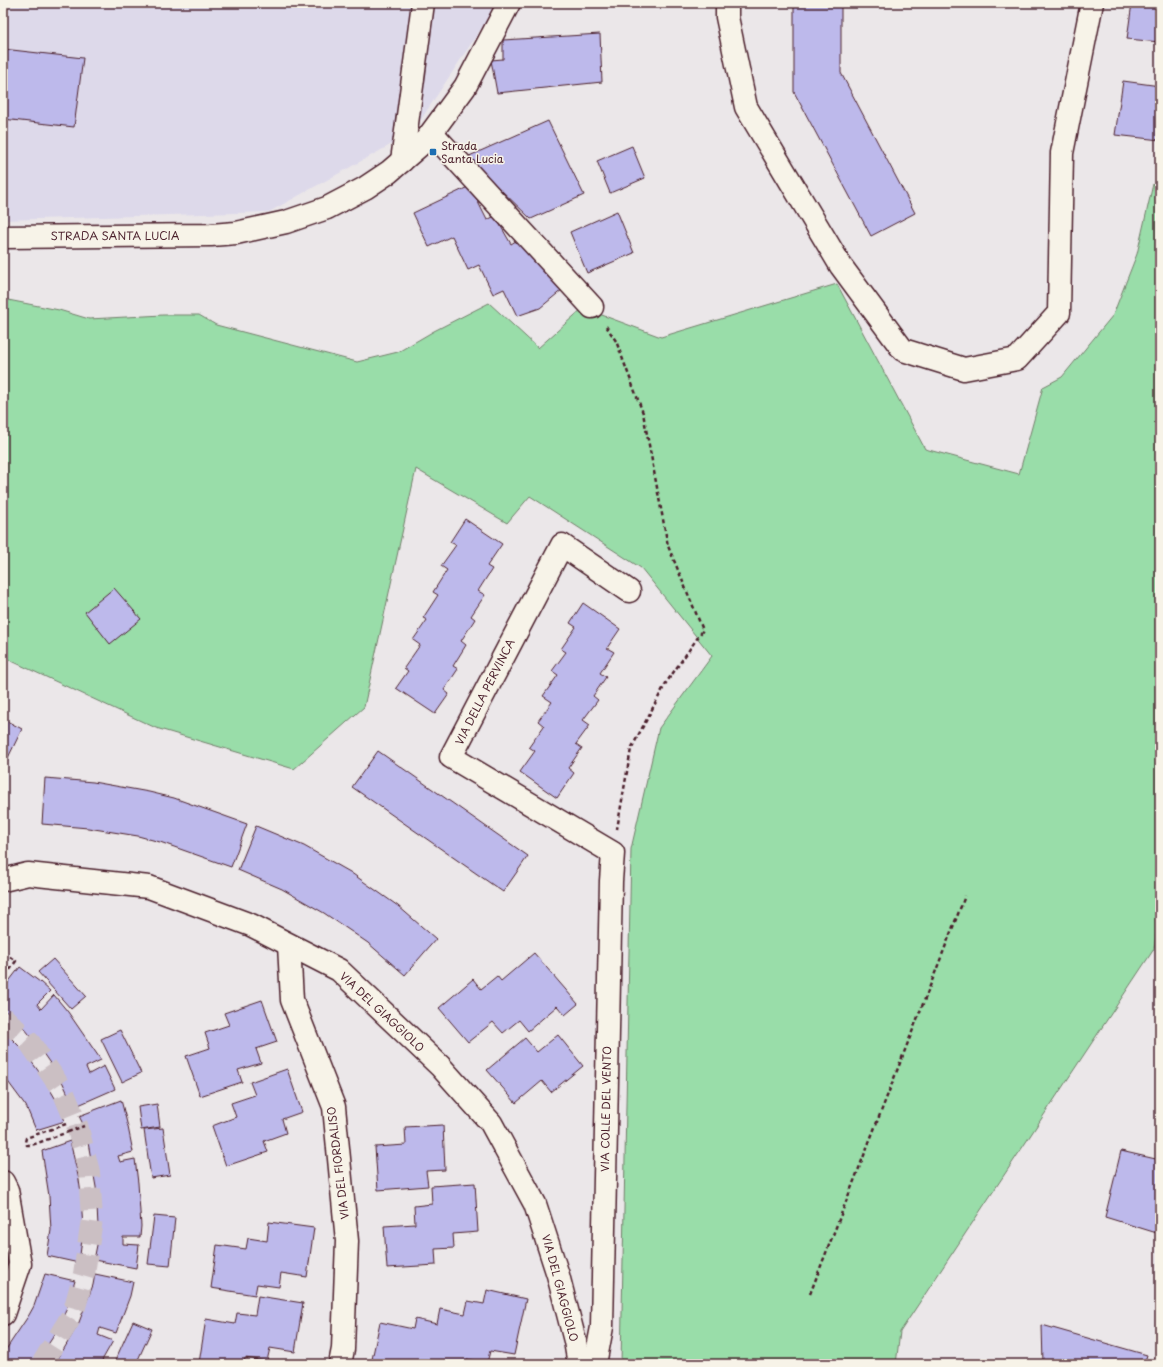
<svg xmlns="http://www.w3.org/2000/svg" width="1163" height="1367" font-family="'Playpen Sans',sans-serif">
<rect width="100%" height="100%" fill="#ebe7e9"/>
<filter id="ink" filterUnits="userSpaceOnUse"><feTurbulence type="fractalNoise" baseFrequency=".025" numOctaves="2"/><feDisplacementMap in="SourceGraphic" scale="8" xChannelSelector="R" yChannelSelector="G"/><feConvolveMatrix kernelMatrix="1 2 1 2 8 2 1 2 1" color-interpolation-filters="sRGB"/></filter>
<g filter="url(#ink)">
<path fill="#ddd9ea" d="M3 3H498L412 133 269 212 3 220Z"/>
<path fill="#99dda9" stroke="#727e6a" d="M1153 184 1160 194V908L1154 949 900 1332 896 1364H621L631 849 659 728 712 656 641 568 530 496 507 523 416 469 364 707 294 769 156 728 3 657V299L59 310 89 319 163 315H199L216 325 357 362 398 352 434 331 489 303 538 348 583 308 661 337 837 284 925 449 1019 474 1043 387 1062 377 1113 315 1137 254Z"/>
<g fill="#bdb9eb" stroke="#4a1f2b">
<path d="M794 3H841V73L915 213 871 236 794 92Z"/>
<path d="M1132 3H1160V42L1127 39Z"/>
<path d="M600 34 602 82 497 93 491 60 503 59V40Z"/>
<path d="M3 49 83 58 74 127 3 119Z"/>
<path d="M1123 81 1160 86V140L1115 135Z"/>
<path d="M548 121 584 195 531 219 467 157Z"/>
<path d="M632 146 645 178 610 193 597 161Z"/>
<path d="M470 186 487 220 495 216 511 244 519 239 563 289 540 308 517 316 504 289 493 294 479 265 468 270 452 236 429 247 413 213Z"/>
<path d="M617 211 634 253 587 273 570 232Z"/>
<path d="M465 519 502 544 487 566 492 569 478 591 485 595 471 616 475 619 461 641 466 645 453 666 458 669 444 690 449 694 435 714 396 688 408 671 404 668 420 645 413 640 427 620 423 618 438 595 433 592 447 570 441 566 456 545 450 542Z"/>
<path d="M114 588 141 619 110 644 85 612Z"/>
<path d="M583 603 620 629 607 648 614 652 600 673 606 677 593 696 598 700 583 720 590 725 576 744 582 748 568 768 574 773 557 798 520 772 535 751 529 747 544 726 538 721 552 702 543 696 558 675 552 671 566 652 561 649 576 627 570 623Z"/>
<path d="M3 719 22 729 3 768Z"/>
<path d="M378 751 528 856 503 892 352 787Z"/>
<path d="M45 778 93 782 149 792 174 798 247 824 231 867 160 842 138 836 88 828 42 824Z"/>
<path d="M256 826 304 846 350 872 398 906 436 939 405 975 368 943 324 913 282 889 238 870Z"/>
<path d="M534 953 578 1004 565 1015 557 1006 528 1031 519 1020 503 1033 493 1022 468 1042 439 1008 473 979 481 989 497 976 501 981Z"/>
<path d="M53 959 86 996 71 1009 38 972Z"/>
<path d="M20 967 40 982 50 991 37 1004 41 1009 54 995 68 1012 101 1060 86 1067 89 1074 104 1066 115 1089 74 1107 61 1079 33 1039 21 1024 3 1009V989Z"/>
<path d="M262 1000 277 1042 256 1049 261 1063 238 1070 242 1082 200 1096 186 1056 210 1048 205 1033 229 1025 224 1013Z"/>
<path d="M3 1030 23 1050 42 1076 55 1098 65 1121 36 1130 26 1106 3 1075Z"/>
<path d="M120 1030 141 1073 122 1082 101 1039Z"/>
<path d="M558 1035 583 1066 551 1092 542 1081 516 1103 487 1070 525 1038 537 1052Z"/>
<path d="M287 1069 302 1112 282 1119 286 1133 264 1141 268 1152 226 1166 212 1126 236 1117 231 1103 255 1095 250 1082Z"/>
<path d="M121 1100 128 1127 133 1152 118 1156 120 1162 135 1159 138 1183 141 1226 140 1237H123V1244L139 1245 136 1268 94 1260 97 1245 98 1226 96 1187 87 1137 84 1126 79 1116Z"/>
<path d="M157 1104 160 1127 141 1130 138 1107Z"/>
<path d="M443 1125 445 1170 426 1171 428 1186 378 1190 375 1147 406 1145 405 1127Z"/>
<path d="M163 1128 170 1175 151 1178 144 1130Z"/>
<path d="M70 1141 79 1180 81 1194 83 1231 79 1263 47 1256 51 1230 49 1196 42 1151Z"/>
<path d="M1121 1151 1160 1160V1234L1105 1217Z"/>
<path d="M475 1183 478 1232 453 1234 454 1248 435 1249 436 1265 387 1268 384 1226 415 1224 414 1206 432 1204 431 1186Z"/>
<path d="M154 1216 175 1218 170 1266 148 1264Z"/>
<path d="M269 1222 314 1228 307 1277 281 1273 279 1287 257 1284 255 1295 211 1288 217 1245 246 1249 248 1238 267 1241Z"/>
<path d="M45 1274 75 1281 63 1319 57 1331 35 1364H3V1354L29 1315 34 1306Z"/>
<path d="M95 1274 133 1282 130 1296 116 1333 100 1328 98 1335 113 1341 100 1364H55L78 1325 93 1285Z"/>
<path d="M487 1290 526 1299 514 1355 490 1351 487 1363 467 1359 466 1364H371L380 1322 413 1329 415 1319 437 1324 440 1309 465 1314 468 1301 484 1304Z"/>
<path d="M258 1296 303 1303 295 1352 270 1348 267 1361 245 1358 244 1364H208L199 1363 206 1319 235 1324 237 1313 255 1315Z"/>
<path d="M133 1321 152 1329 136 1364H117L114 1363Z"/>
<path d="M1042 1325 1147 1355 1144 1364H1043Z"/>
</g>
<g fill="none" stroke-linecap="round" stroke-linejoin="round">
<path stroke="#cbbfc3" stroke-width="22" stroke-dasharray="22 11" stroke-linecap="butt" d="M3 1017 30 1043 63 1091 77 1125 89 1172 92 1219 84 1274 73 1314 42 1364"/>
<defs>
<g id="minor">
<path d="M727 3V17L746 107 841 266 903 350 964 369 1017 359 1059 313 1062 153 1092 3"/>
<path d="M432 133 592 307"/>
<path d="M402 161 423 3"/>
<path d="M3 237 211 235 236 233 286 222 327 208 365 188 389 172 426 140 465 87 509 3"/>
<path d="M3 880 28 874 149 887 251 925 339 970 440 1066 491 1123 535 1204 558 1275 575 1341 579 1364"/>
<path d="M289 945 292 1000 334 1107 347 1241 343 1349 340 1364"/>
<path d="M3 1182 7 1190 20 1264 3 1314"/>
<path d="M595 1364 602 1327 611 881 613 853 451 757 562 545 629 591"/>
</g>
</defs>
<use href="#minor" stroke="#4a1f2b" stroke-width="25"/>
<g stroke="#4a1f2b" stroke-width="2.5" stroke-dasharray="4 3" stroke-linecap="butt">
<path d="M606 326 616 341 643 413 668 546 703 630 666 683 631 749 617 829"/>
<path d="M3 958 10 957 16 961 3 980"/>
<path d="M66 1124 26 1138 25 1142 27 1145H32L68 1132"/>
<path d="M810 1294 965 896"/>
</g>
<use href="#minor" stroke="#f7f3e8" stroke-width="22"/>
<path stroke="#4a1f2b" stroke-width="2.5" stroke-dasharray="4 3" stroke-linecap="butt" d="M68 1132 84 1126"/>
</g>
</g>
<rect fill="#1f6fb2" stroke="#f7f3e8" stroke-width="1.5" x="429" y="148" width="8" height="8" rx="2"/>
<g text-anchor="middle" stroke-width="3" stroke-linejoin="round" paint-order="stroke">
<g font-size="11" fill="#4a1f2b" stroke="#f7f3e8" text-anchor="start">
<text x="441" y="150">Strada<tspan x="441" dy="13">Santa Lucia</tspan></text>
</g>
<g font-size="11" fill="#4a1f2b" stroke="#f7f3e8">
<text x="115" y="240">STRADA SANTA LUCIA</text>
<text transform="translate(485 692) rotate(-63)" y="4">VIA DELLA PERVINCA</text>
<text transform="translate(382 1012) rotate(43)" y="4">VIA DEL GIAGGIOLO</text>
<text transform="translate(606 1109) rotate(-89)" y="4">VIA COLLE DEL VENTO</text>
<text transform="translate(338 1163) rotate(-97)" y="4">VIA DEL FIORDALISO</text>
<text transform="translate(560 1288) rotate(75)" y="4">VIA DEL GIAGGIOLO</text>
</g>
</g>
<rect width="1163" height="1367" fill="none" stroke="#f7f3e8" stroke-width="16"/>
<rect x="8" y="8" width="1147" height="1351" fill="none" stroke="#4a1f2b" stroke-width="1.5" filter="url(#ink)"/>
</svg>
